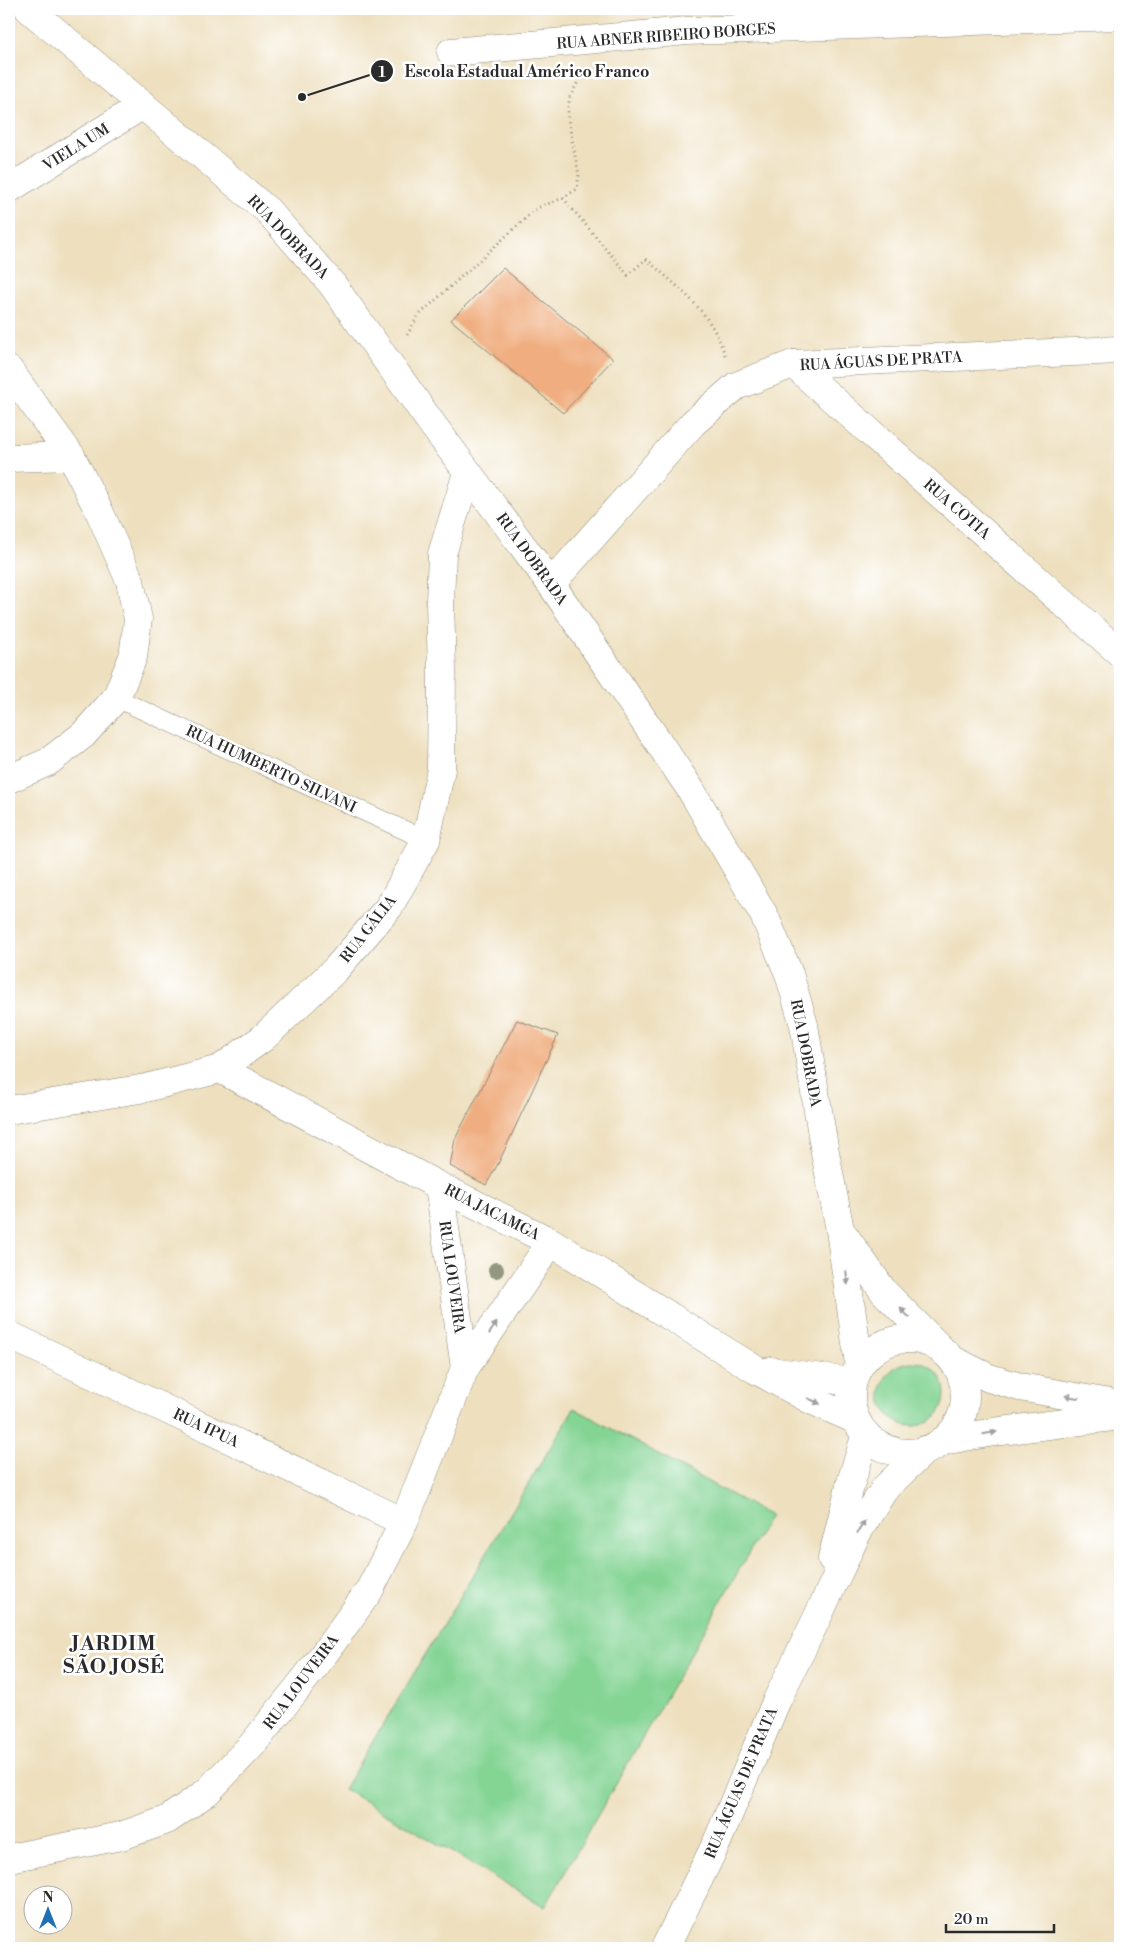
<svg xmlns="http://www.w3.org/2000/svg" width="1129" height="1957" font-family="'Libre Bodoni',serif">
<rect width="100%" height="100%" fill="#fff"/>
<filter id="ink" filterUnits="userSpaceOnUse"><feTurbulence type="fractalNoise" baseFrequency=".02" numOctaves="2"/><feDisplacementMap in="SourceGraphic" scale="10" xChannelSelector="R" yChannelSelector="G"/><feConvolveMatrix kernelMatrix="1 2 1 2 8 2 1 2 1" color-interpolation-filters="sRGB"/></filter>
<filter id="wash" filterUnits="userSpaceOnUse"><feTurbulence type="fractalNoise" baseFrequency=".0096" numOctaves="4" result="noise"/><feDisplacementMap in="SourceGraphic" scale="20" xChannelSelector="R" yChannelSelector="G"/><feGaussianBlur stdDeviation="1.12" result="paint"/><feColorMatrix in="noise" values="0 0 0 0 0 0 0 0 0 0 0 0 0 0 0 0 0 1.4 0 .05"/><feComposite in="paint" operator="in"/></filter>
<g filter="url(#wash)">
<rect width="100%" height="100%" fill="#eee0bf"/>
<g fill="#84d494" stroke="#588060">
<circle cx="913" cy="1394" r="32"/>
<path d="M574 1408 770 1516 545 1907 344 1789Z"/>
</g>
<g id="blocks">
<g fill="#f0ae80">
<path d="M503 268 613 359 563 413 451 320Z"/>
<path d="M517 1020 558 1035 499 1162 486 1185 450 1166 455 1139Z"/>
</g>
</g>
</g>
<g filter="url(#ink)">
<use href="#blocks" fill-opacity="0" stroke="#8c8675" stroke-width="1"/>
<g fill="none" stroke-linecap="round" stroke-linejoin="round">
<defs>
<path id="service" d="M116 698 426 840"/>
<g id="minor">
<path d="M29 9 268 211 332 284 432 424 551 584 691 790 764 915 789 974 804 1025 824 1147 840 1230 859 1364"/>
<path d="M451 52 687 31 1120 16"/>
<path d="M9 189 143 105"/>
<path d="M793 364 1120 653"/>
<path d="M9 370 71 456 100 513 130 581 138 619 133 657 116 698 83 735 48 762 9 779"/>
<path d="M9 458 71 456"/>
<path d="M551 584 693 423 736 386 793 364 1120 350"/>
<path d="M220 1069 439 1186 551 1242 756 1370 811 1400 856 1420"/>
<path d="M9 1110 146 1088 220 1069 263 1038 336 969 389 907 426 840 441 769 442 671 440 602 442 554 467 473"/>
<path d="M439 1186 465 1368"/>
<path d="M844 1235 884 1292 939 1347"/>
<path d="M9 1335 404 1522"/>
<circle cx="908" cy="1396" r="57"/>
<path d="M953 1360 989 1378 1020 1387 1120 1405"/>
<path d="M770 1371 852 1382"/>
<path d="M942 1441 994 1432 1120 1416"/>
<path d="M832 1559 851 1482 866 1434"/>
<path d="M9 1858 121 1836 167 1820 207 1792 252 1745 316 1665 369 1591 404 1522 465 1368 551 1242"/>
<path d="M665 1948 717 1842 776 1702 817 1618 857 1533 885 1488 925 1450"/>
</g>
</defs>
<use href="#service" stroke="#8c8675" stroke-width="19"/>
<use href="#minor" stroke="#8c8675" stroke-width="29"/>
<g stroke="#8c8675" stroke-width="3" stroke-dasharray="1 4" stroke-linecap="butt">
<path d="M563 198 628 275 646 259C679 288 711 311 725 355"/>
<path d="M407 335 418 316 537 208 563 198 577 189 579 175 568 119V107L570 97 583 72"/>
</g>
<use href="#service" stroke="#fff" stroke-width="18"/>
<use href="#minor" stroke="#fff" stroke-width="28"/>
</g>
<circle fill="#92987f" cx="496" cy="1270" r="8"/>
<defs><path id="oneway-solid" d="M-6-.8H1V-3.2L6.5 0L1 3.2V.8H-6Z" transform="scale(1.25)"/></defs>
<g fill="#a0a0a0">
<use href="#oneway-solid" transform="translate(847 1278) rotate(83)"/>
<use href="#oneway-solid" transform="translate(905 1313) rotate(-135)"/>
<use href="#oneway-solid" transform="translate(493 1328) rotate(-56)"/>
<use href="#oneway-solid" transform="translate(1072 1397) rotate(-170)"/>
<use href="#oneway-solid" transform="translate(814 1401) rotate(25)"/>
<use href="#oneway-solid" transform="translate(990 1433) rotate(-9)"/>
<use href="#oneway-solid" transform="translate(861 1527) rotate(-58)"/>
</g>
</g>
<g text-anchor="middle" stroke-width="5" stroke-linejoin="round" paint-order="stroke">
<g font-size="15" fill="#2b2b2b" stroke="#fff">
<text transform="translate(666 36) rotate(-4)" y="5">RUA ABNER RIBEIRO BORGES</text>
<text transform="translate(76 147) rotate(-32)" y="5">VIELA UM</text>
<text transform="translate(288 237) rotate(46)" y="5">RUA DOBRADA</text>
<text transform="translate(881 361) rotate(-3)" y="5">RUA ÁGUAS DE PRATA</text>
<text transform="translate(957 509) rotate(41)" y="5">RUA COTIA</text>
<text transform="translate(532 559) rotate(54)" y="5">RUA DOBRADA</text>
<text transform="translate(271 769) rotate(25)" y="5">RUA HUMBERTO SILVANI</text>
<text transform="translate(368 929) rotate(-52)" y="5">RUA GÁLIA</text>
<text transform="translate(806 1053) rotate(79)" y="5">RUA DOBRADA</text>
<text transform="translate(492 1212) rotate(27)" y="5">RUA JACAMGA</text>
<text transform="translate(452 1277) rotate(82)" y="5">RUA LOUVEIRA</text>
<text transform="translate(206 1428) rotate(25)" y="5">RUA IPUA</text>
<text transform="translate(301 1682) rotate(-53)" y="5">RUA LOUVEIRA</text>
<text transform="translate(741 1783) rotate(-67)" y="5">RUA ÁGUAS DE PRATA</text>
</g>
<g font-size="20" font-weight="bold" letter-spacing="1" fill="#2b2b2b" stroke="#fff">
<text x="114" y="1650">JARDIM<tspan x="114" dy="23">SÃO JOSÉ</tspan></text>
</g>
</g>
<path fill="none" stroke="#2b2b2b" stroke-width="2" d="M302 97L382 71"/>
<g fill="#2b2b2b" stroke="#fff" stroke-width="2">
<circle cx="302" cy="97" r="5"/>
<circle cx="382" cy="71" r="12"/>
</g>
<g font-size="15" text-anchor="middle" font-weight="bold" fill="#fff">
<text x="382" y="77">1</text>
</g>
<g font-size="16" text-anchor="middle" font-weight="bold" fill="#2b2b2b" stroke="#fff" stroke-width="5" stroke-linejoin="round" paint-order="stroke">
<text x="527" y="77">Escola Estadual Américo Franco</text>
</g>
<rect width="1129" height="1957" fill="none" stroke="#fff" stroke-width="30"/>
<g transform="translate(48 1910)"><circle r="24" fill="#ffffff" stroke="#aaaaaa"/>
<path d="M0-4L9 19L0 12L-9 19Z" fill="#1f6fb2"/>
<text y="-8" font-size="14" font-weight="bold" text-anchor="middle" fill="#2b2b2b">N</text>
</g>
<path d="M946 1924v8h108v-8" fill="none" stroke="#2b2b2b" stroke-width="2.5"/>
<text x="954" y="1924" font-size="15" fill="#2b2b2b" stroke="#ffffff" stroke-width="4" paint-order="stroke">20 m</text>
</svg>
